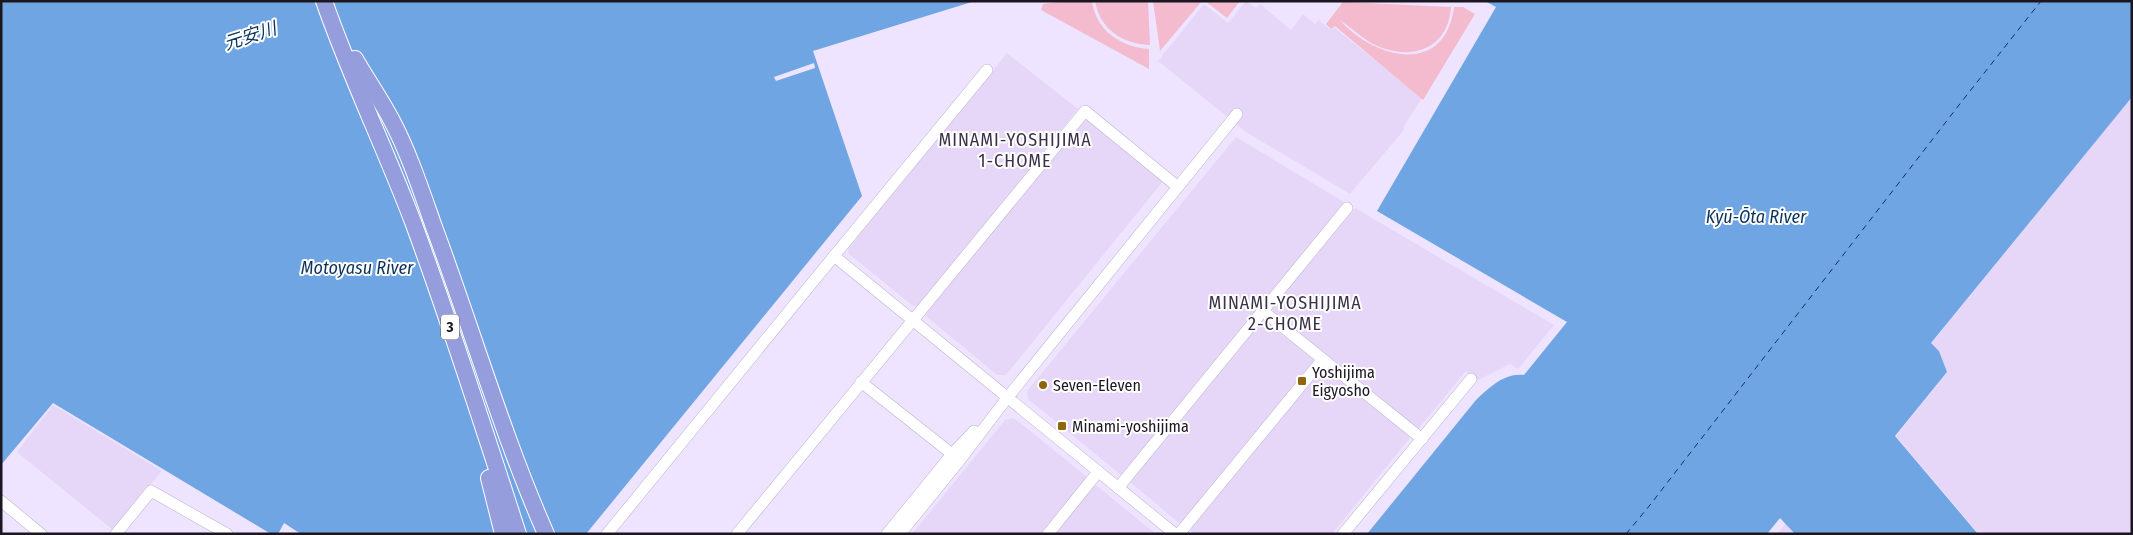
<svg xmlns="http://www.w3.org/2000/svg" width="2133" height="535" font-family="'Fira Sans Condensed','Noto Sans JP',sans-serif">
<rect width="100%" height="100%" fill="#efe4ff"/>
<g fill="#e6d7f9">
<path d="M1246 1 1256 8 1260 4 1291 30 1303 14 1315 24 1319 20 1331 30 1334 27 1422 98 1404 126V130L1350 194 1246 132 1158 61 1204 4 1228 23Z"/>
<path d="M1007 53 1078 109 918 306H913L849 254 848 249Z"/>
<path d="M2132 97V534H1979L1896 436 1947 373 1939 350 1931 344Z"/>
<path d="M1088 119 1164 180 1006 375H997L927 317 926 312 1084 120Z"/>
<path d="M1236 137 1346 203 1124 475H1121L1028 399 1027 391Z"/>
<path d="M1355 208 1554 325 1518 369 1510 364 1476 381 1466 371 1419 428 1415 429 1273 313 1272 308Z"/>
<path d="M1266 319 1314 357V363L1182 523H1179L1130 482V480L1260 320Z"/>
<path d="M1325 367 1409 435V439L1332 534H1192L1190 528 1321 368Z"/>
<path d="M53 405 162 471 113 530 17 452Z"/>
<path d="M1014 418 1086 476 1087 479 1042 534H912L1005 420Z"/>
<path d="M1097 486 1156 534H1054L1092 487Z"/>
<path d="M1786 523 1795 534H1777Z"/>
</g>
<g fill="#f3bbcd">
<path d="M1067 1H1092C1096 31 1121 47 1149 49V69L1041 10 1043 4Z"/>
<path d="M1095 1H1148L1150 45C1123 44 1100 30 1095 1Z"/>
<path d="M1153 1H1202L1160 51Z"/>
<path d="M1205 1H1240L1227 18Z"/>
<path d="M1343 2 1451 7C1448 52 1407 62 1371 43 1360 36 1350 27 1340 20 1374 59 1445 77 1454 7H1463L1475 14 1423 100 1335 26 1331 29 1326 24Z"/>
</g>
<g fill="#6fa5e3">
<path d="M1 1H975L813 51 862 196 586 534H301L284 523 278 534H271L53 403 1 465Z"/>
<path d="M1485 1H2132V97L1931 343 1939 351 1947 372 1895 436 1978 534H1795L1780 518 1767 534H1367L1476 400C1490 387 1504 373 1524 375L1567 322 1377 211 1496 7Z"/>
</g>
<path fill="#efe4ff" d="M814 63 815 68 776 81 774 77Z"/>
<g fill="none" stroke-linecap="round" stroke-linejoin="round">
<path stroke="#0c335b" stroke-width="1" stroke-dasharray="6 5" stroke-linecap="butt" d="M1626 534 1650 505 1959 105 2041 1"/>
<defs>
<g id="minor">
<path d="M834 256 987 70"/>
<path d="M1263 311 1422 439"/>
<path d="M861 382 952 454"/>
<path d="M1118 488 1347 208"/>
<path d="M1 501 41 534"/>
<path d="M116 534 151 491 227 534"/>
<path d="M607 534 834 256 1175 534"/>
<path d="M737 534 1085 111 1178 187"/>
<path d="M887 534 952 454 974 431"/>
<path d="M900 534 960 460 1007 398 1237 114"/>
<path d="M1048 534 1098 472"/>
<path d="M1179 534 1322 360"/>
<path d="M1343 534 1471 379"/>
</g>
<g id="highway">
<path d="M324 1C350 76 385 148 413 222 451 325 484 429 518 534"/>
<path d="M355 59C367 80 381 100 392 121 409 153 422 193 434 227 472 329 502 434 546 534"/>
<path d="M489 478 503 534"/>
</g>
</defs>
<use href="#minor" stroke="#bdb2cc" stroke-width="12"/>
<use href="#highway" stroke="#fff" stroke-width="18"/>
<use href="#minor" stroke="#fff" stroke-width="11"/>
<use href="#highway" stroke="#959ddd" stroke-width="16"/>
</g>
<g fill="#91640e" stroke="#fff" stroke-width="2">
<rect x="1297" y="376" width="10" height="10" rx="2.5"/>
<circle cx="1043" cy="385" r="5"/>
<rect x="1057" y="421" width="10" height="10" rx="2.5"/>
</g>
<g text-anchor="middle" stroke-width="4" stroke-linejoin="round" paint-order="stroke">
<rect fill="#fff" stroke="#5f5c63" stroke-width="1" x="441" y="314.5" width="18" height="25" rx="4"/>
<g font-size="15" font-weight="bold" fill="#1b1620">
<text x="450" y="332">3</text>
</g>
<g font-size="16" fill="#1b1620" stroke="#fff" text-anchor="start">
<text x="1312" y="378">Yoshijima<tspan x="1312" dy="18">Eigyosho</tspan></text>
<text x="1053" y="391">Seven-Eleven</text>
<text x="1072" y="432">Minami-yoshijima</text>
</g>
<g font-size="18" font-style="italic" fill="#0c335b" stroke="#fff">
<text transform="translate(250 36) rotate(-18)" y="6">元安川</text>
<text x="1756" y="223">Kyū-Ōta River</text>
<text x="357" y="274">Motoyasu River</text>
</g>
<g font-size="18" letter-spacing="1" fill="#3a3146" stroke="#fff">
<text x="1015" y="146">MINAMI-YOSHIJIMA<tspan x="1015" dy="21">1-CHOME</tspan></text>
<text x="1285" y="309">MINAMI-YOSHIJIMA<tspan x="1285" dy="21">2-CHOME</tspan></text>
</g>
</g>
<rect width="2133" height="535" fill="none" stroke="#1b1620" stroke-width="5"/>
</svg>
